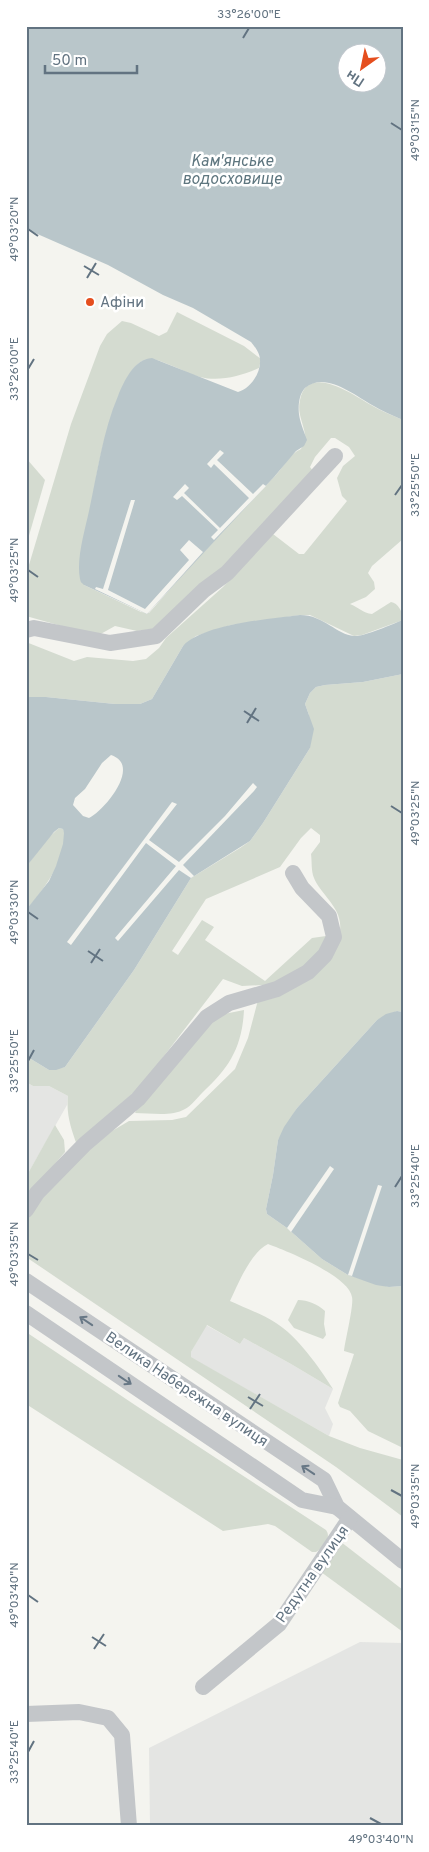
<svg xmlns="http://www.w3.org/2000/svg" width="429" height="1852" font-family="Overpass,sans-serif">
<rect width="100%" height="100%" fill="#f4f4ef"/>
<g fill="#e4e5e3">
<path d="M26 1082 33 1086H49L68 1096 67 1105 26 1177Z"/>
<path d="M206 1325 240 1344 244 1338 291 1364 333 1389 325 1408 333 1424 329 1436 190 1357 191 1352Z"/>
<path d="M360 1642 403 1643V1826H150L149 1748Z"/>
</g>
<g fill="#d4dbd0" fill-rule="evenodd">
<path d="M177 312 244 346 261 359 259 368C242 376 219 382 200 377 191 375 183 370 175 367 167 364 158 359 150 359 121 357 100 456 96 479 89 511 88 551 84 585L141 612 149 613C189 567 231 523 272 479 282 470 289 454 301 449 303 444 306 438 305 434 303 422 297 413 300 400 307 362 354 395 371 405 381 411 392 415 403 420V539L372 566 368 573 374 582 375 589 366 597 350 604C358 607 363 613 372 614L391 602C398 603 403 612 403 620L362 635 354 636 310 615H300L231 625 196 636 183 646 152 699 140 704H115L46 697H26V642L74 661 87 657 133 661 146 659 159 648 166 638 223 587 273 534 299 554H304L347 501 342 496 337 478 343 466 355 456 349 447 335 438H331L315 457 310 467 313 471 226 565 154 629 137 631 115 626 97 636 26 616V575L71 424 100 346 107 334 122 321 131 323 159 336 167 332Z"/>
<path d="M26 458 45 480 26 546Z"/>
<path d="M403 674V1012L397 1011 377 1020 297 1108 278 1140 273 1175 266 1209 267 1214 287 1228 322 1259 348 1275 389 1287 403 1286V1448L368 1431 350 1411 340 1407 338 1403 354 1354 344 1351C345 1341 354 1305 352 1297 349 1276 287 1251 268 1244 251 1252 238 1284 230 1301 245 1308 262 1314 276 1323 297 1336 320 1368 333 1389L291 1364 244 1338 240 1344 207 1325 191 1352V1357L329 1436 360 1448 403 1460V1517L336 1467 26 1257V1220L40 1198 68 1166 112 1131 129 1121 172 1120 186 1117 235 1069 248 1038 262 985 242 986 223 979 141 1086 77 1145C71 1129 66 1114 68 1096L49 1086H33L26 1082V1056L49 1070 65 1067 134 970 191 878 240 848 250 841 263 823 310 748 309 715 305 704 310 693 316 687 325 685 363 682ZM311 828 320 835V842L311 854C312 861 311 871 314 878 320 894 343 908 340 930L326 936 312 938 265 981 205 940 214 927 202 920 178 955 172 951 206 899 280 867 301 838Z"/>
<path d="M59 828 63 829C73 851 40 895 26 910V867L46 840Z"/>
<path d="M244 1010C242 1048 229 1068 202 1093 197 1098 191 1106 185 1109 172 1117 150 1113 135 1113L140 1103 205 1023 224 1014Z"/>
<path d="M55 1125 64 1140 65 1152 26 1198V1177Z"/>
<path d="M298 1300C308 1300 317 1304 325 1311L324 1324 326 1335 323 1339 294 1328 288 1320Z"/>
<path d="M26 1332 135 1405 326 1530C332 1538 323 1548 316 1552H312L275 1526 268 1524 223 1531 26 1404Z"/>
<path d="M341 1542 403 1590V1632L321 1572Z"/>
</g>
<g fill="#b9c6ca" fill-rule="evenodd">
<path d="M26 26H403V420C392 415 382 411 372 405 354 395 325 371 305 388 299 394 298 406 299 414 300 423 304 431 307 440L304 446 296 451 274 477 147 614 84 585C81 582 81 583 80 579 76 559 85 530 89 511 97 474 103 431 118 396 124 381 134 359 152 358L238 392C250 389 261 373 260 360 260 353 255 347 251 342L193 308 163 295 108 265 26 229ZM346 52H376V82H346Z"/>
<path d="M300 615C324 615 337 635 354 636 364 637 392 624 403 620V674L363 682 325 685 316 687 310 693 305 704 314 729 310 748 263 823 250 841 191 878 134 970 65 1067 56 1070H49L26 1056V910L49 881 56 866 63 844 64 833 63 829 59 828 54 832 26 867V697H46L115 704H140L152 699 183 646C203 624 270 619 300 615ZM111 755C142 765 105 810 89 818L83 816 73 805 75 798 85 789 102 763Z"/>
<path d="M397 1011 403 1012V1286L389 1287 376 1285 348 1275 322 1259 287 1228 267 1214 266 1209 273 1175 278 1140 284 1127 297 1108 377 1020 386 1014Z"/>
</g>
<g fill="#f4f4ef">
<path d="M220 450 224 453 217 460 253 494 263 484 266 486 214 540 211 537 218 530 182 496 177 500 173 497 185 484 189 488 184 493 220 528 249 498 214 464 211 468 207 464Z"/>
<path d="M131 500H135L108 590 145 609 189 560 180 550 189 540 203 552 147 614 95 589 96 587 103 589Z"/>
<path d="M253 783 257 787 254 791 183 865 194 876 191 878 179 870 118 941 115 938 176 866 146 843 71 945 67 942 172 802 177 804 149 840 179 862 225 816Z"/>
<path d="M330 1166 334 1169 291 1232 287 1228Z"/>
<path d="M378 1185 382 1186 352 1276 348 1275Z"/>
</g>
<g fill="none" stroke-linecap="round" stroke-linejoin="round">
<g stroke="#c3c6c9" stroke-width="16">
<path d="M26 630 34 628 110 643 156 636 204 590 227 573 335 456"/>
<path d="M26 1210 37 1193 85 1144 138 1099 207 1017 229 1003 277 989 308 972 325 955 334 937 329 916 302 888 293 873"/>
<path d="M26 1281 324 1480 337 1507 403 1561"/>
<path d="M26 1313 302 1500 337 1507"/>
<path d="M203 1687 279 1624 350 1518"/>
<path d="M26 1714 79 1712 108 1718 122 1735 129 1826"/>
</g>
</g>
<defs><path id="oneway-shaft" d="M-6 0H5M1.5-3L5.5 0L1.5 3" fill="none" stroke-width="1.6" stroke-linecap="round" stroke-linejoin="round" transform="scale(1.25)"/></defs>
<g stroke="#677785">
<use href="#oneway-shaft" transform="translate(86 1321) rotate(-146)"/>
<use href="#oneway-shaft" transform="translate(125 1380) rotate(34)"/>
<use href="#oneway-shaft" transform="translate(308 1470) rotate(-146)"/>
</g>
<path fill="none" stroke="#627381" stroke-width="2" d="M243 38 249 28M391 123 402 130M28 229 38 236M84 266 99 275M87 278 96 263M28 369 34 359M395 495 402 485M28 570 38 577M244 711 259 721M247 723 256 708M391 806 402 813M28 912 38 919M88 951 103 961M91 963 100 949M28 1061 34 1050M395 1187 402 1176M28 1254 38 1260M248 1397 263 1406M250 1409 260 1394M391 1490 402 1496M28 1595 38 1602M92 1637 106 1646M94 1649 104 1634M28 1752 34 1741M370 1818 381 1824"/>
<circle fill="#e54e1e" stroke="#fff" stroke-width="2" cx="90" cy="302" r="5"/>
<g text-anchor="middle" stroke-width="5" stroke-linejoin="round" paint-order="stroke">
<g font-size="15" fill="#627381" stroke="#fff" text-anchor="start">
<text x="100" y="307">Афіни</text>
</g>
<g font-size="15" fill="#627381" stroke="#fff">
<text transform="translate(187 1389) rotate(34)" y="5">Велика Набережна вулиця</text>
<text transform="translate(312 1574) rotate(-55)" y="5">Редутна вулиця</text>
</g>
<g font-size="16" font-style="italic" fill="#5e767f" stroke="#fff">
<text x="232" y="166">Кам'янське<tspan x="232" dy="18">водосховище</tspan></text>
</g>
</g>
<rect width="429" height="1852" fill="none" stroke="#ffffff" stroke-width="55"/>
<g transform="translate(362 68) rotate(213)"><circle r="24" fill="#ffffff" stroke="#c0c7cd"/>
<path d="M0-4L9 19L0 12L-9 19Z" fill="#e54e1e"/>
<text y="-8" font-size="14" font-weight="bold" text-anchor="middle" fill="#627381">Пн</text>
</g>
<path d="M45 65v8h92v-8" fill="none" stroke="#627381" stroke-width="2.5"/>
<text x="52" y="65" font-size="15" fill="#627381" stroke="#ffffff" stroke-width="4" paint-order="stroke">50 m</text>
<rect x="28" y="28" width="374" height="1796" fill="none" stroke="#627381" stroke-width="2"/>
<g font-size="12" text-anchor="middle" fill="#627381">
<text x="249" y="18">33°26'00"E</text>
<text transform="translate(415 130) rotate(-90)" y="4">49°03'15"N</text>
<text transform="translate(14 229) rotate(-90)" y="4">49°03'20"N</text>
<text transform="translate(14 369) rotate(-90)" y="4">33°26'00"E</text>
<text transform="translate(415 485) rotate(-90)" y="4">33°25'50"E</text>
<text transform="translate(14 570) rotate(-90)" y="4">49°03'25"N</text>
<text transform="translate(415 813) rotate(-90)" y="4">49°03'25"N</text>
<text transform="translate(14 912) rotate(-90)" y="4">49°03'30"N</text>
<text transform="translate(14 1061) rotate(-90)" y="4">33°25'50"E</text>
<text transform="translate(415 1176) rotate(-90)" y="4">33°25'40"E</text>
<text transform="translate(14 1254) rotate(-90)" y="4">49°03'35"N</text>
<text transform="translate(415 1496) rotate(-90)" y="4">49°03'35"N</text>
<text transform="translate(14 1595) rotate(-90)" y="4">49°03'40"N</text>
<text transform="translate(14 1752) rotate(-90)" y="4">33°25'40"E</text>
<text x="381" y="1843">49°03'40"N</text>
</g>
</svg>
